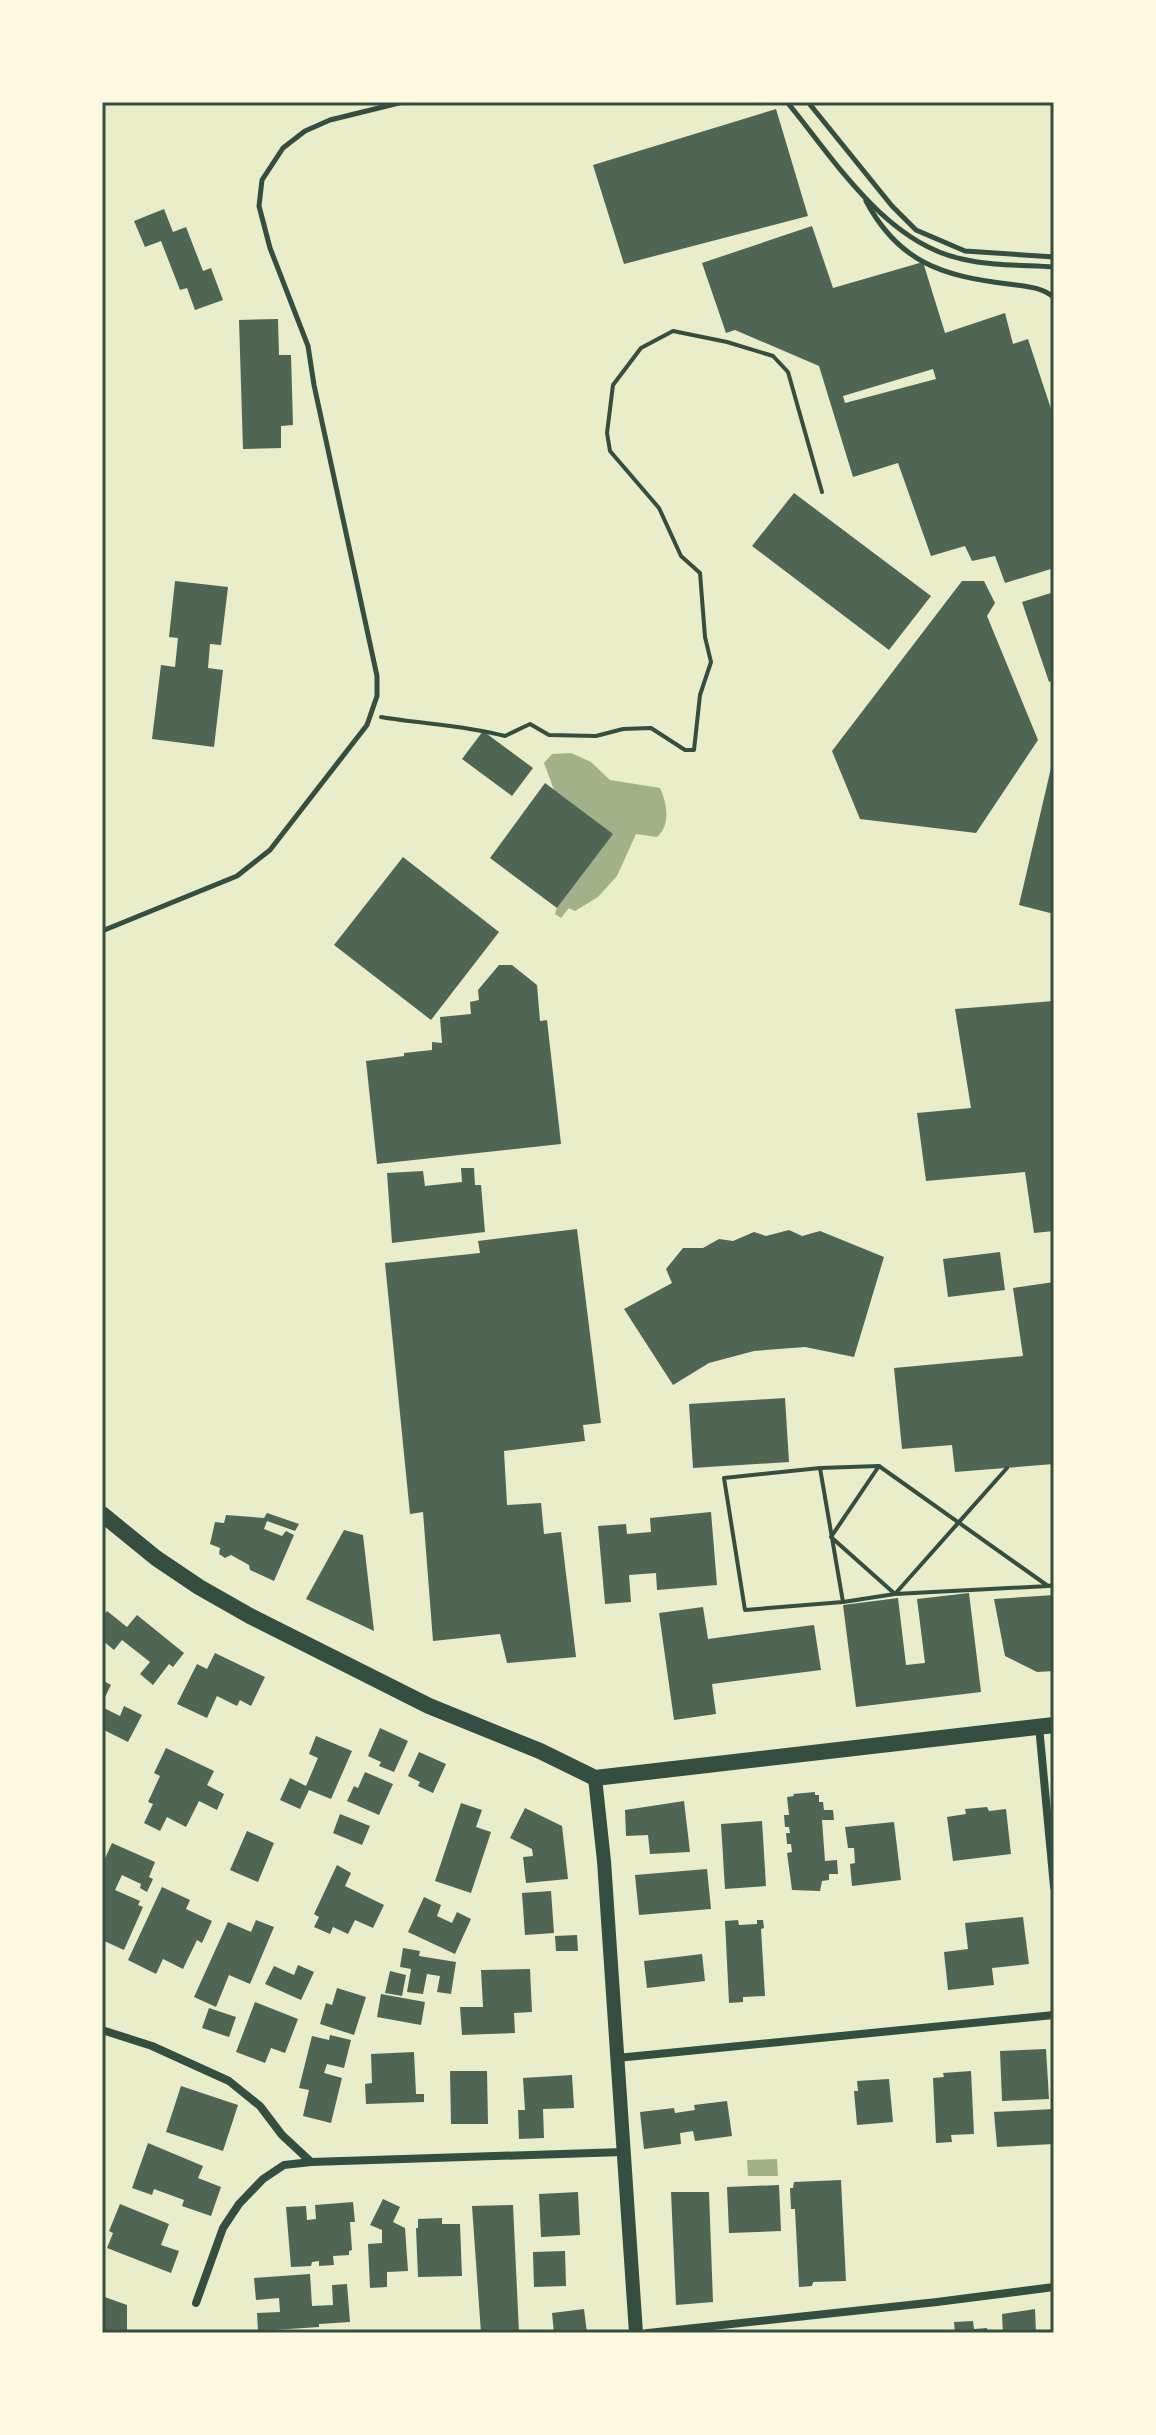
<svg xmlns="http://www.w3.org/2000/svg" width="1156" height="2435" font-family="'Noto Sans',sans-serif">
<rect width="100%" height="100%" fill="#e9edc9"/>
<g fill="#a3b18a">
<path d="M571 753 591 762 610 780 660 788C667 803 671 825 657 837L636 834 617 876 598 897 575 911 569 908 561 918 555 914 557 908 612 834 554 790 544 763 552 754Z"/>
<path d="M777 2159 778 2176H748L747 2160Z"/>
</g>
<g fill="#4f6655" fill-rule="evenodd">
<path d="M776 109 808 216 624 264 593 165Z"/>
<path d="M164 209 173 232 186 227 203 271 211 268 223 300 195 310 187 288 180 290 161 241 145 247 134 221Z"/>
<path d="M812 226 833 288 923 262 945 333 1005 313 1013 344 1028 339 1054 418V568L1005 583 995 556 972 561 965 546 931 556 898 463 853 477 819 366 735 330 726 333 702 263ZM933 369 936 379 845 403 843 396Z"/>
<path d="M278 319 279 355H291L293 425 281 426V448L243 449 239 320Z"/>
<path d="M794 493 931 596 889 650 752 546Z"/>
<path d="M175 581 228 587 221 645 210 644 208 668 223 670 214 747 152 739 161 665 175 667 178 638 169 637Z"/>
<path d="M962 581H984L995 603 987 616 1038 740 976 833 860 819 832 751Z"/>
<path d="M1054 592V680L1049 682 1022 602Z"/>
<path d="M483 731 533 768 512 796 462 759Z"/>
<path d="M1051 768 1054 769V914L1019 905Z"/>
<path d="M545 783 613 834 557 908 490 858Z"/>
<path d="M403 857 499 932 431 1020 334 945Z"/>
<path d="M499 965H512L537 985 540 1021 547 1020 561 1144 377 1164 366 1061 404 1056V1053L432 1050V1042L442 1043 440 1017 471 1014 470 1002 479 1000 478 990Z"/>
<path d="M1054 1001V1231L1034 1233 1025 1172 926 1181 917 1113 971 1108 955 1009Z"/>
<path d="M461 1168H474L475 1185H481L485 1232 392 1243 387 1173 423 1171 425 1186 462 1182Z"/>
<path d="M577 1229 601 1423 583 1425 585 1441 504 1451 507 1505 541 1503 544 1534 561 1532 576 1657 507 1663 500 1634 433 1641 423 1512 410 1514 385 1263 480 1253 478 1241Z"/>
<path d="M789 1230 802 1236 820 1231 884 1257 854 1357 805 1347 754 1351 709 1363 673 1385 624 1309 672 1283 666 1269 683 1248H703L719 1239 733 1241 754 1232 766 1236Z"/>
<path d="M1000 1252 1005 1290 948 1297 943 1259Z"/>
<path d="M1054 1282V1464L955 1472 952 1445 902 1449 894 1368 1023 1356 1013 1288Z"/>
<path d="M785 1398 789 1462 693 1468 689 1404Z"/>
<path d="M711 1512 717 1585 657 1590 656 1573 629 1575 631 1602 605 1604 598 1526 626 1524 627 1534 651 1532 650 1518Z"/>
<path d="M267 1513 299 1524 295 1531 267 1521 264 1529 282 1536 286 1531 294 1535 274 1581 250 1570 249 1565 231 1555 225 1558 219 1554 220 1548 210 1544 215 1522 224 1523 226 1515 264 1518Z"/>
<path d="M344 1530 363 1535 374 1631 306 1599Z"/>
<path d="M969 1593 981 1692 856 1707 843 1605 898 1598 906 1665 925 1663 917 1599Z"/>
<path d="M1054 1595V1671L1037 1672 1005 1656 994 1599Z"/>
<path d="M703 1607 708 1639 814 1625 821 1670 712 1684 716 1714 674 1720 659 1613Z"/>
<path d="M107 1611 127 1627 137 1615 184 1653 173 1667 169 1664 153 1685 140 1674 150 1662 122 1640 114 1650 102 1640V1617Z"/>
<path d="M215 1653 265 1677 251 1706 240 1700 237 1706 217 1696 207 1718 177 1704 197 1664 207 1669Z"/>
<path d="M102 1680 111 1685 102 1703Z"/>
<path d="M124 1706 142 1715 128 1742 102 1729V1707L120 1716Z"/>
<path d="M380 1728 408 1741 394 1772 379 1766 381 1762 368 1756Z"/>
<path d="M316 1736 352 1751 331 1799 309 1790 300 1809 280 1800 290 1778 306 1786 318 1758 309 1754Z"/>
<path d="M166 1748 214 1771 207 1785 224 1794 217 1810 199 1801 186 1827 167 1817 160 1831 144 1823 153 1804 148 1802 160 1776 154 1773Z"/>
<path d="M419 1752 446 1764 433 1793 418 1786 420 1782 408 1776Z"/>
<path d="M365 1772 393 1784 379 1815 347 1801 354 1786 358 1788Z"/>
<path d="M815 1792V1795H819V1802H823L824 1810H833L834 1820H822L825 1861 837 1860 838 1874H829V1880L822 1881 820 1891 792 1890 787 1853 792 1852 791 1844H787L786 1833H790L789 1827H785L784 1815H789L787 1797 794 1796 793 1794Z"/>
<path d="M684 1801 690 1852 650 1854 648 1835 626 1836 625 1810Z"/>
<path d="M461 1803 482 1810 476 1827 491 1832 471 1893 435 1881Z"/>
<path d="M987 1807 989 1811 1006 1809 1011 1854 953 1861 947 1817 966 1814 965 1809Z"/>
<path d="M525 1808 562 1826 568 1879 526 1883 523 1857 533 1856 532 1849 510 1838Z"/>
<path d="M340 1814 370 1826 362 1845 333 1833Z"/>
<path d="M762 1821 766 1886 725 1889 721 1824Z"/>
<path d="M894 1822 901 1880 852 1886 850 1864 855 1863 854 1848H848L845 1827Z"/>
<path d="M247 1831 274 1843 258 1882 230 1870Z"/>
<path d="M112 1843 155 1862 149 1877 153 1879 147 1892 140 1888 141 1884 122 1875 115 1890 140 1901 138 1905 143 1907 124 1950 102 1940V1865Z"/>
<path d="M337 1865 351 1873 345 1886 384 1905 373 1928 355 1920 348 1934 333 1927 330 1934 314 1927 319 1917 314 1914Z"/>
<path d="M707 1869 711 1909 639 1915 635 1875Z"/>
<path d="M162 1887 190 1900 186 1909 212 1921 202 1943 197 1940 183 1969 163 1959 156 1974 128 1960Z"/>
<path d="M551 1891 554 1933 525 1935 522 1893Z"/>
<path d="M424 1897 441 1905 437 1916 452 1923 457 1912 471 1919 455 1954 408 1932Z"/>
<path d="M1023 1917 1029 1964 992 1968 994 1985 948 1990 944 1952 968 1949 965 1923Z"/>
<path d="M256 1920 274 1927 250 1984 229 1975 216 2007 194 1997 228 1922 251 1932Z"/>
<path d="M738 1920 739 1925 757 1924V1920H763L764 1928 761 1929 765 1996 743 1997V2002L729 2003 725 1921Z"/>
<path d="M577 1935 578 1951H556L555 1936Z"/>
<path d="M403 1948 420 1951 419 1956 456 1962 451 1994 437 1992 440 1976 427 1974 423 1994 407 1992 411 1969 400 1967Z"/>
<path d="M702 1954 705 1981 647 1988 644 1961Z"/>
<path d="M298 1965 314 1972 301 2000 265 1984 274 1966 294 1975Z"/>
<path d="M530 1969 532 2012 514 2013 515 2033 462 2035 460 2007H483L481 1970Z"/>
<path d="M390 1971 406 1975 402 1996 385 1993Z"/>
<path d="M337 1988 366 1997 354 2035 320 2024 326 2003 332 2005Z"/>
<path d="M381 1994 425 2002 421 2025 377 2017Z"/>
<path d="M255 2002 298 2019 285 2053 271 2048 265 2063 236 2052Z"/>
<path d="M209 2008 236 2017 229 2037 202 2028Z"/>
<path d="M330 2035 351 2040 344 2068 327 2064 324 2073 342 2078 331 2123 303 2116 309 2090 299 2088 312 2036 329 2040Z"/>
<path d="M1046 2049 1049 2099 1002 2101 1000 2051Z"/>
<path d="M414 2052 416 2094H424V2102L366 2104 365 2084 372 2083 371 2054Z"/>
<path d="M450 2071H487L488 2124H451Z"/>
<path d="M971 2071 974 2134 951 2135 952 2142 936 2143 933 2078 944 2077 943 2073Z"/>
<path d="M572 2075 574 2108 543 2109 544 2138 519 2139 518 2110H525L523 2078Z"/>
<path d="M889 2079 893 2122 857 2125 854 2091H858L857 2081Z"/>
<path d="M181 2086 238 2105 223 2151 166 2132Z"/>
<path d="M727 2101 732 2136 695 2141 693 2131 680 2133 681 2144 644 2149 640 2112 674 2108 675 2113 695 2110 694 2105Z"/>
<path d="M1053 2109 1054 2144 997 2147 994 2112Z"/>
<path d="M148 2143 203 2166 198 2178 221 2187 211 2216 182 2206 184 2200 154 2189 152 2195 132 2188Z"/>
<path d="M841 2180 846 2281 813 2282 812 2286 799 2287 795 2209H791L790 2188H793L794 2182Z"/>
<path d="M779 2185 781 2231 729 2233 727 2187Z"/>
<path d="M578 2192 580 2235 541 2237 539 2194Z"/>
<path d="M671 2192H709L713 2302 676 2305Z"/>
<path d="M383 2199 400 2207 393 2222 405 2228 408 2271 387 2272V2287L370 2288 368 2244 382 2243V2230L370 2225Z"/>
<path d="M353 2202 355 2222H350L352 2250 349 2251V2255L333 2256 334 2265 319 2266V2261L312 2262 311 2266 291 2267 286 2207 306 2206 307 2220 316 2219 315 2205Z"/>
<path d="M120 2204 169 2224 161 2245 179 2251 171 2273 107 2248 113 2233 109 2231Z"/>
<path d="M513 2205 519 2333H481L472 2206Z"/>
<path d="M442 2218V2224H460L462 2276 418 2277 416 2228H418V2219Z"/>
<path d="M565 2251 566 2286 534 2287 533 2252Z"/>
<path d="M310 2274 312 2306 333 2305 332 2285 347 2284 350 2322 319 2324V2327L258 2331 257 2313 280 2312 279 2298 256 2300 254 2278Z"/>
<path d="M102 2296 127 2305V2333L102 2332Z"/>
<path d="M584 2309 587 2333H554L552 2313Z"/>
<path d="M1035 2309 1036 2333H1003L1002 2314Z"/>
<path d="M973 2321 974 2329 987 2328 988 2333H955L954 2322Z"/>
</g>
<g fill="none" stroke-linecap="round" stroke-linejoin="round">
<g stroke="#344e41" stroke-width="4">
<path d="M381 717C422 724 464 725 505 736L530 724 549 735 596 736 623 729 651 728 685 750H694L700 695 711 662 705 637 700 573 681 556 659 508 610 451 607 433 613 385 641 348 673 331 727 342 773 356 788 372 822 492"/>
<path d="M879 1466 831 1537 895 1594 1007 1468"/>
<path d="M820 1468 843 1602"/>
<path d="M1048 1586 879 1466 820 1468 724 1478 745 1610 843 1602 895 1594 1048 1586 1054 1585"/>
</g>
<g stroke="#344e41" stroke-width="5">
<path d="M787 102C834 159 885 243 962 259 991 266 1024 265 1054 267"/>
<path d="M808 102 892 206 916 230 965 251 1054 257"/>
<path d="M866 201C899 263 943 276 1008 284 1023 286 1044 287 1054 298"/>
<path d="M102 931 237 876 270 850 367 725 377 696V676L314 385 308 346 270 248 259 206 262 180 283 148 305 131 330 120 403 102"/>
</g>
<g stroke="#344e41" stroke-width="8">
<path d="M1039 1726 1054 1887"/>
<path d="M102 2030 152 2046 229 2081 260 2106 282 2135 311 2162 623 2152"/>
<path d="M617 2058 1054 2015"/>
<path d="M196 2303 223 2228 239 2204 263 2179 284 2165 311 2162"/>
<path d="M648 2333 937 2302 1054 2287"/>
</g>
<path stroke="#344e41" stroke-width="14" d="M595 1778 604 1861 636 2333"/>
<path stroke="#344e41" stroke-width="16" d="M102 1514 156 1558 199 1587 250 1616 429 1706 540 1751 595 1778 1054 1725"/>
</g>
<rect width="1156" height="2435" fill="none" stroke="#fefae0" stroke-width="208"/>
<rect x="104" y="104" width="948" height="2227" fill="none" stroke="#344e41" stroke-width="3"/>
</svg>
